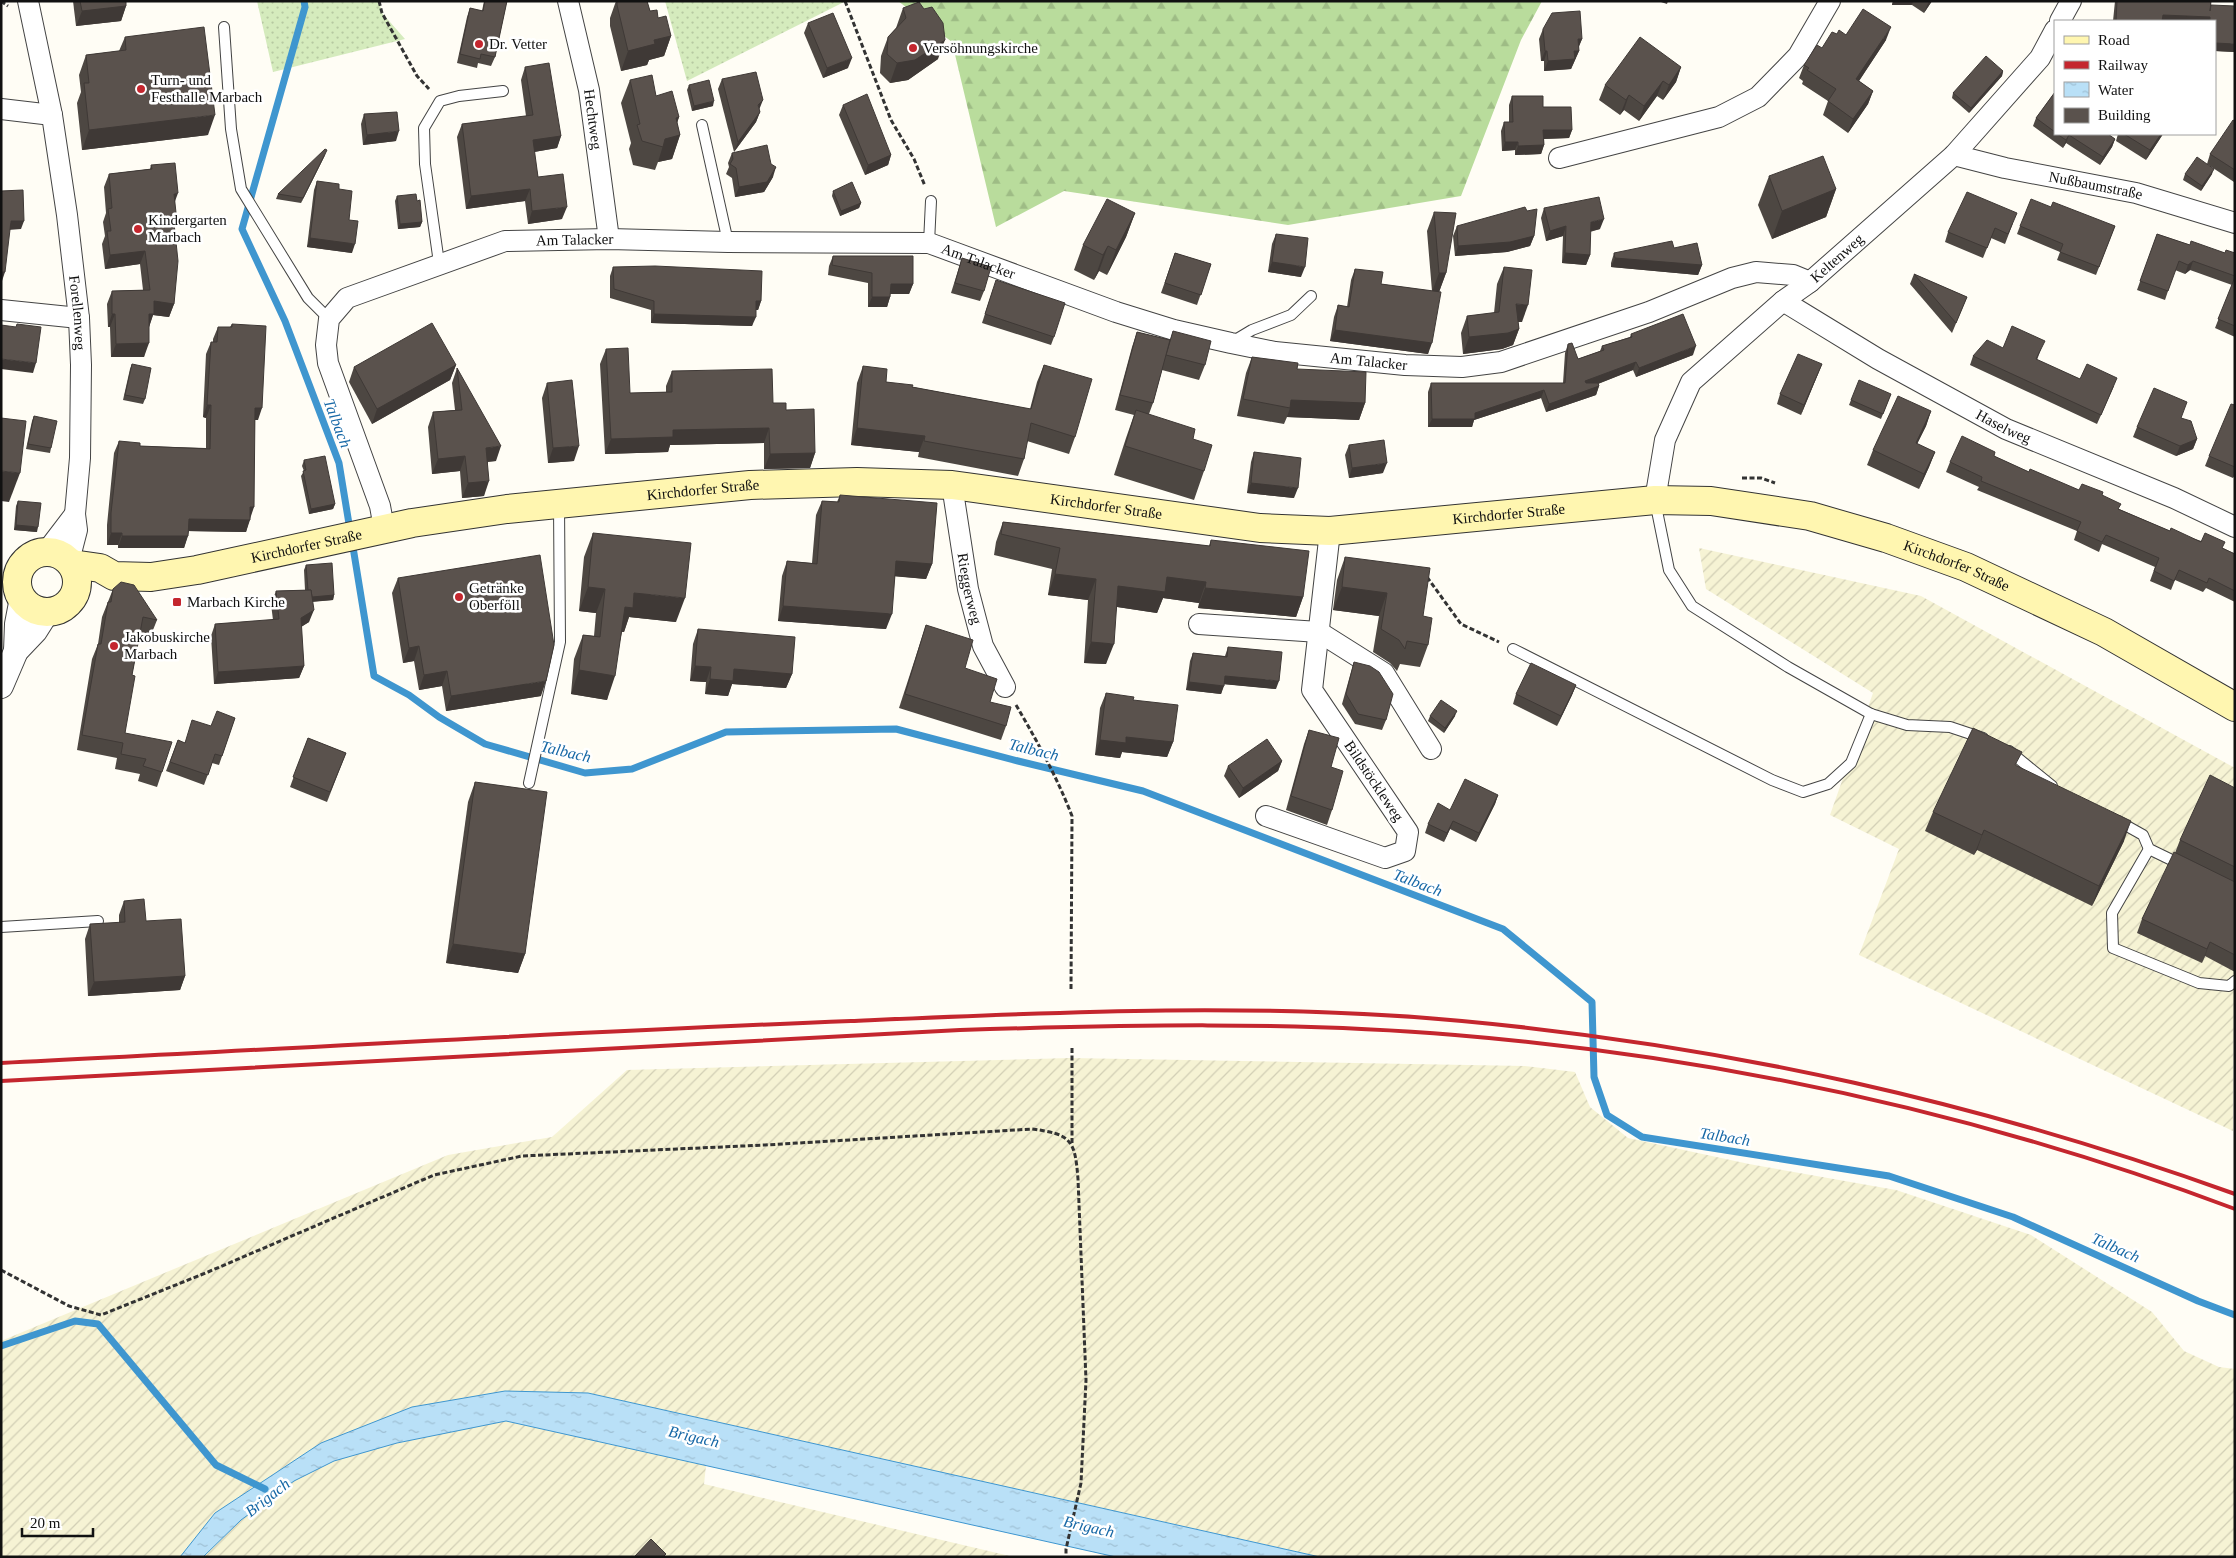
<svg xmlns="http://www.w3.org/2000/svg" width="2236" height="1558" font-family="'Times New Roman',serif">
<defs>
<pattern id="farmland-furrows" width="10" height="10" patternUnits="userSpaceOnUse" patternTransform="scale(1.25)"><rect width="10" height="10" fill="#f6f3d4"/><path d="M-1 1l2-2M0 10L10 0M9 11l2-2" fill="none" stroke="#d2cfb5"/></pattern>
<pattern id="grass-dots" width="8" height="8" patternUnits="userSpaceOnUse" patternTransform="scale(1.25)"><rect width="8" height="8" fill="#d5ebbd"/><path d="M2 2h.1M6 6h.1" fill="none" stroke="#b6c8a1" stroke-width="1.8" stroke-linecap="round"/></pattern>
<pattern id="forest-firs" width="22" height="20" patternUnits="userSpaceOnUse" patternTransform="scale(1.25)"><rect width="22" height="20" fill="#b9dc9c"/><path d="M5 1l3.5 6h-7zM16 11l3.5 6h-7z" fill="#9ebc85"/></pattern>
<pattern id="water-ripples" width="26" height="14" patternUnits="userSpaceOnUse" patternTransform="scale(1.25)"><rect width="26" height="14" fill="#b9e0f7"/><path d="M2 4q2-2 4 0t4 0M15 11q2-2 4 0t4 0" fill="none" stroke="#9ebfd3"/></pattern>
</defs>
<rect width="100%" height="100%" fill="#fffdf5"/>
<g fill="url(#farmland-furrows)">
<path d="M1699 548 1921 596 2235 768 2233 1131 1859 955 1899 849 1830 815 1873 693 1706 589Z"/>
<path d="M1070 1058 1525 1066 1575 1072 1590 1107 1628 1138 1749 1164 1896 1190 2031 1235 2152 1312 2184 1351 2219 1367 2235 1369V1557H1320L711 1421 704 1484 1014 1557H1V1341L448 1155 552 1137 627 1070Z"/>
</g>
<g fill="url(#grass-dots)">
<path d="M257 1H379L382 13 405 39 273 72Z"/>
<path d="M665 1H846L687 81Z"/>
</g>
<path fill="url(#forest-firs)" d="M898 1H1542L1521 40 1461 196 1288 225 1064 191 996 227 952 42Z"/>
<path fill="url(#water-ripples)" stroke="#3f96cf" d="M505 1391 588 1393 1320 1557H1116L506 1421 397 1443 334 1461 294 1481 241 1520 203 1557H180L215 1513 321 1443 412 1407Z"/>
<g fill="none" stroke-linecap="round" stroke-linejoin="round">
<g stroke="#3f96cf" stroke-width="7">
<path d="M304 1 305 7 242 229 285 321 339 463 350 530"/>
<path d="M352 541 374 676 409 695 439 717 485 744 585 773 632 769 726 732 896 729 1018 761 1143 791 1503 929 1592 1002 1594 1077 1607 1115 1642 1137 1889 1176 2013 1217 2198 1301 2235 1315"/>
<path d="M1 1346 75 1321 98 1324 216 1465 265 1489"/>
</g>
<defs>
<g id="service">
<path d="M224 27 231 129 241 189 308 298 329 319"/>
<path d="M702 125 728 242"/>
<path d="M929 243 931 201"/>
<path d="M439 263 425 164 424 128 440 101 459 96 503 91"/>
<path d="M1232 342 1252 330 1291 315 1311 296"/>
<path d="M1655 501 1669 570 1692 606 1788 667 1871 714 1907 725 1950 727 1983 738"/>
<path d="M1513 649 1772 780 1803 792 1828 784 1851 763 1871 714"/>
<path d="M2009 751 2052 786"/>
<path d="M529 783 560 642 559 504"/>
<path d="M2118 821 2143 835 2149 849 2182 865"/>
<path d="M2149 849 2112 913 2113 948 2199 983 2229 986 2235 981"/>
<path d="M1 927 98 921"/>
</g>
<g id="minor">
<path id="s1" d="M28 1 52 115 67 215 79 318 81 365 80 458 75 514 77 530 69 561"/>
<path id="s2" d="M568 1 589 90 609 239"/>
<path d="M2060 21 2071 1"/>
<path d="M1 109 52 115"/>
<path id="s3" d="M1954 155 2005 168 2136 193 2235 223"/>
<path d="M1559 158 1719 117 1758 97 1798 56 1830 1"/>
<path id="s4" d="M1783 301 1878 359 2006 429 2174 498 2235 527"/>
<path d="M1 310 79 318"/>
<path id="s5" d="M952 485 968 589 983 646 1005 687"/>
<path id="s6" d="M1655 500 1665 440 1691 382 1783 301 1810 282 1954 155 2040 58 2055 30"/>
<path id="s7" d="M384 528 380 506 328 363 326 345 329 319 347 298 505 241 609 239 728 242 929 243 1116 312 1174 330 1231 343 1275 352 1405 365 1462 367 1501 362 1649 312 1732 278 1756 272 1793 275 1810 282"/>
<path d="M46 552 75 514"/>
<path d="M1199 624 1319 632 1384 673 1431 749"/>
<path d="M1266 816 1385 858 1405 851 1408 832 1312 690 1330 531"/>
</g>
<g id="tertiary">
<path d="M16 651 17 624 22 598"/>
<path d="M1 686 16 651 35 631 47 612"/>
</g>
<g id="secondary">
<circle cx="47" cy="582" r="30"/>
<path id="s8" d="M72 564 100 568 114 576 151 577 197 570 412 523 507 509 750 485 857 482 952 485 1260 528 1330 531 1655 500 1711 501 1810 516 1886 538 1966 567 2104 632 2235 707"/>
</g>
</defs>
<use href="#service" stroke="#444" stroke-width="12"/>
<use href="#minor" stroke="#444" stroke-width="22"/>
<use href="#tertiary" stroke="#444" stroke-width="26"/>
<use href="#secondary" stroke="#333" stroke-width="30"/>
<g stroke="#333" stroke-width="3" stroke-dasharray="5 2.5" stroke-linecap="butt">
<path d="M1 1 8 6"/>
<path d="M379 1 382 13 417 76 429 89"/>
<path d="M845 1 891 120 914 159 925 186"/>
<path d="M1742 478H1761L1775 483"/>
<path d="M1427 577 1461 624 1499 642"/>
<path d="M1016 705C1037 741 1057 777 1072 816L1071 989"/>
<path d="M1072 1143V1047"/>
<path d="M1 1270 69 1306 101 1315 208 1272 434 1175 522 1156 765 1145 1032 1129C1072 1134 1075 1141 1078 1179L1086 1380 1081 1483 1066 1549V1557"/>
</g>
<use href="#service" stroke="#fff" stroke-width="10"/>
<use href="#minor" stroke="#fff" stroke-width="20"/>
<use href="#tertiary" stroke="#fff" stroke-width="24"/>
<use href="#secondary" stroke="#fff6b0" stroke-width="28"/>
<g stroke="#c4262e" stroke-width="4">
<path d="M1 1063C284 1049 567 1032 851 1021 1054 1012 1259 1002 1462 1021 1730 1046 1982 1103 2235 1194"/>
<path d="M1 1081 960 1030C1125 1025 1290 1021 1455 1035 1721 1057 1985 1115 2235 1209"/>
</g>
</g>
<g fill="#4d4742">
<path d="M73 1H126V6L121 21 76 26Z"/>
<path d="M484 1H507L495 57 491 66 478 63 477 68 457 63 467 17 470 8 482 11Z"/>
<path d="M616 1H647L650 11 658 18 671 36 664 56 649 60 647 65 621 71 610 26V18Z"/>
<path d="M1658 1H1668L1667 4Z"/>
<path d="M1893 1H1932L1924 13 1912 5H1892Z"/>
<path d="M2115 1H2211V6L2235 52 2215 51V21H2113Z"/>
<path d="M903 8 938 59 908 80 890 83 880 73 881 56 888 37 896 28Z"/>
<path d="M808 23 848 68 823 78 804 33Z"/>
<path d="M1543 29 1582 39 1578 48 1579 51 1571 69 1544 71V61H1541L1539 39Z"/>
<path d="M1837 34 1886 40 1859 81 1873 91 1868 104 1848 133 1823 115 1828 101 1802 84 1803 81 1799 78 1804 65Z"/>
<path d="M125 37 208 135 82 150 77 103 81 92 79 75 86 55 119 51Z"/>
<path d="M525 67 561 136 557 148 534 152 538 177 562 219 528 224 525 201 466 209 457 137 462 124 526 116 521 80Z"/>
<path d="M1681 67 1676 82 1663 100 1657 96 1639 121 1624 110 1620 115 1599 100 1605 85Z"/>
<path d="M2003 71 2002 76 1969 113 1952 98 1953 93Z"/>
<path d="M722 79 759 110 760 112 756 122 734 152 718 89Z"/>
<path d="M630 80 656 96 679 117 677 123 680 135 672 159 658 162 655 170 633 165 629 149 631 143 621 103Z"/>
<path d="M689 85 713 106 692 111 687 90Z"/>
<path d="M2055 92V134H2108L2115 139 2112 147 2100 165 2066 143 2063 148 2033 126 2036 118Z"/>
<path d="M1512 96 1543 107 1572 130 1569 138 1544 139V145L1541 154 1515 155V150L1502 151 1501 131 1504 122H1509V105Z"/>
<path d="M843 105 891 155 888 165 865 175 839 115Z"/>
<path d="M364 114 396 141 363 145 361 124Z"/>
<path d="M2235 121V180L2234 182 2207 164 2210 154Z"/>
<path d="M2118 134H2163L2146 160 2116 141Z"/>
<path d="M732 153 771 164 773 177 764 192 735 197 732 178 726 174 729 167 728 163Z"/>
<path d="M325 155 301 203 276 199 278 194Z"/>
<path d="M151 165 175 203 174 304 169 317 153 315 149 327 144 357H111L110 327H108L107 304 112 291 143 290 140 264 105 269 102 244 105 236 103 222 106 213 104 187 109 174 150 169Z"/>
<path d="M2185 174H2212L2201 191 2183 180Z"/>
<path d="M1769 176 1836 189 1826 217 1772 239 1758 205Z"/>
<path d="M317 181 339 189 349 220 352 253 307 247 314 190Z"/>
<path d="M833 191 861 203 859 208 840 216 832 196Z"/>
<path d="M397 196 417 201 422 222 420 227 398 229 395 201Z"/>
<path d="M2051 207 2115 226 2096 275 2057 260 2060 252 2017 234 2020 226Z"/>
<path d="M1544 208 1600 229 1590 232V255L1586 265 1562 263 1563 236 1546 241 1541 218Z"/>
<path d="M1434 212 1446 273 1439 292 1428 354 1330 341 1334 317 1338 305 1347 307 1351 280 1355 269 1381 284 1432 291 1427 231Z"/>
<path d="M1135 213 1126 237 1107 275 1099 271 1094 280 1074 270 1083 245Z"/>
<path d="M2013 223 2005 244 1991 238 1983 258 1945 242 1948 232Z"/>
<path d="M1457 226 1534 236 1530 246 1507 252 1455 256 1453 236Z"/>
<path d="M1276 234 1301 277 1268 272 1272 244Z"/>
<path d="M2157 234 2190 245 2225 253H2235V337L2215 328 2232 285 2190 270 2185 274 2175 270 2165 300 2137 290Z"/>
<path d="M1674 248 1702 265 1698 275 1611 267V263L1614 253Z"/>
<path d="M1175 253 1211 264 1197 305 1161 293Z"/>
<path d="M833 256 913 284 909 294H890V297L887 307H868V283L828 275 829 266Z"/>
<path d="M962 258 984 291 980 301 951 293Z"/>
<path d="M613 267 761 301 758 310H756L752 326 651 323V310L610 298V276Z"/>
<path d="M1504 267 1522 322H1518L1519 329 1513 345 1502 349 1463 354 1461 333 1467 316 1494 313 1497 284Z"/>
<path d="M1914 274 1967 297 1952 333 1910 284Z"/>
<path d="M993 289 1054 337 1051 345 982 323Z"/>
<path d="M232 324 258 420H255L250 517 246 532 189 531 184 548H118V545H107V525L114 453 119 441 140 446 206 448V418L203 417 206 354 211 342H213V339L218 327H230Z"/>
<path d="M1173 331 1205 365 1199 380 1162 370 1153 403 1149 414 1193 439 1204 471 1194 500 1114 475 1126 438 1134 415 1115 410 1132 347 1137 332 1170 340Z"/>
<path d="M1631 334 1693 355 1636 377 1633 370 1598 384 1599 386 1596 395 1546 412 1541 398 1474 420 1472 427H1428V392L1431 383H1563L1565 353 1568 344 1578 359 1600 351 1602 346 1630 337Z"/>
<path d="M2003 348 2041 349 2037 360 2080 379 2114 386 2097 424 1970 365 1973 356Z"/>
<path d="M606 349 630 393 666 392V386L672 371 773 403 786 410 815 453 810 468 764 469V443L670 445 668 452 605 454 600 364Z"/>
<path d="M1252 357 1297 369 1365 403 1359 420 1287 417 1284 424 1237 416 1246 373Z"/>
<path d="M132 364 145 399 143 404 123 400 130 369Z"/>
<path d="M1822 364 1801 415 1777 404 1780 394Z"/>
<path d="M456 365 450 380 372 424 349 382 354 367Z"/>
<path d="M1044 365 1075 437 1069 454 1027 441 1024 459 1018 476 918 457 919 452 851 445 857 383 863 366 886 382 1030 409 1037 382Z"/>
<path d="M457 368 496 461 488 462 484 496 462 498 460 471 432 474 428 427 433 412 455 410 452 383Z"/>
<path d="M547 383 574 461 548 463 542 398Z"/>
<path d="M1891 394 1881 419 1849 405 1851 400Z"/>
<path d="M2235 405V475L2233 478 2205 466 2209 456Z"/>
<path d="M1931 411 1926 426 1917 444 1935 452 1929 467 1919 489 1867 465 1873 450Z"/>
<path d="M34 416 51 448 50 453 26 449 32 421Z"/>
<path d="M2181 418 2197 439 2193 449 2176 456 2133 437 2137 427Z"/>
<path d="M1349 445 1383 473 1349 478 1345 455Z"/>
<path d="M1254 452 1294 498 1247 493 1251 462Z"/>
<path d="M1994 456 2029 472 2079 490 2102 495 2119 509 2170 531 2223 548 2235 554V602L2206 588 2203 592 2175 580 2171 590 2150 581 2155 567 2102 544 2099 552 2074 540 2077 531 1977 490 1979 487 1946 472 1950 462Z"/>
<path d="M304 460 335 504 333 509 309 514 301 476 304 471 302 466Z"/>
<path d="M840 495 932 564 926 579 895 576 886 629 778 621 782 576 787 561 812 563 816 515 822 501 837 502Z"/>
<path d="M18 501 37 532 14 530 16 506Z"/>
<path d="M1003 522 1209 546 1211 540 1303 597 1296 617 1198 608 1199 603 1163 598 1157 613 1117 607 1106 664 1084 663 1088 600 1048 595 1052 569 994 555 996 542Z"/>
<path d="M593 533 676 622 629 617 624 632H622L607 700 571 694 574 659 583 635 594 636 596 613 579 611 584 557Z"/>
<path d="M1345 557 1423 616 1428 645 1420 667 1400 664 1397 671 1390 663 1373 652 1379 616 1333 610 1337 580Z"/>
<path d="M306 565 334 595 333 600 312 602 309 622 301 627 304 666 299 678 214 684 211 636 215 624 273 620 271 604 276 591 305 590 304 570Z"/>
<path d="M398 578 541 696 446 711 442 686 419 690 414 661 403 663 392 593Z"/>
<path d="M113 589 157 620 151 635 140 633 132 675 125 733 162 772 157 787 138 781 140 774 115 769 117 758 77 750 92 659 98 644 102 617Z"/>
<path d="M926 625 990 702 1006 726 1001 740 899 708Z"/>
<path d="M698 629 792 674 786 688 732 684 728 696 705 694 706 682 690 681 693 644Z"/>
<path d="M1228 647 1276 689 1224 684 1221 694 1186 690 1190 661 1193 653 1225 656Z"/>
<path d="M1354 662 1386 720 1382 730 1355 724 1342 704 1351 672Z"/>
<path d="M1576 685 1572 695 1557 726 1513 704 1516 694Z"/>
<path d="M1106 693 1133 700 1173 742 1167 757 1122 752 1120 758 1095 755 1100 708Z"/>
<path d="M1430 716H1455L1444 733 1428 721Z"/>
<path d="M235 718 219 765 212 763 204 785 166 771 178 740 184 743 211 726Z"/>
<path d="M1309 730 1331 767 1332 810 1327 825 1286 810 1304 744Z"/>
<path d="M308 738 346 753 327 802 290 787Z"/>
<path d="M1282 761 1278 771 1239 798 1224 776 1228 766Z"/>
<path d="M2017 766 2124 841 2092 906 1977 850 1974 855 1925 831 1933 812Z"/>
<path d="M475 782 525 954 518 973 446 963 468 802Z"/>
<path d="M2235 788V972L2205 956 2202 963 2137 933 2142 919 2175 853 2180 840Z"/>
<path d="M1498 795 1495 804 1476 842 1450 829 1444 842 1425 833 1428 824 1450 810Z"/>
<path d="M124 901 185 976 180 990 88 996 85 939 90 924 119 923V915Z"/>
</g>
<g fill="#3f3936">
<path d="M1893 1H1913L1912 5H1892Z"/>
<path d="M1929 1H1932L1924 13 1928 3Z"/>
<path d="M126 6 121 21 76 26 82 11Z"/>
<path d="M2163 15 2210 17 2209 21H2160Z"/>
<path d="M1891 27 1886 40 1851 93 1856 79Z"/>
<path d="M671 36 664 56 649 60 647 65 621 71 628 51 654 40Z"/>
<path d="M1578 39H1582L1578 49Z"/>
<path d="M945 40 938 59 908 80 890 83 897 63Z"/>
<path d="M2215 43 2235 44V52L2215 51Z"/>
<path d="M1545 51H1547L1544 61H1541Z"/>
<path d="M1574 51H1579L1571 69 1544 71 1548 61Z"/>
<path d="M852 58 848 68 823 78 827 68Z"/>
<path d="M1681 67 1676 82 1663 100 1669 85Z"/>
<path d="M2003 71 2002 76 1969 113 1971 108Z"/>
<path d="M1663 81 1657 96 1639 121 1644 106Z"/>
<path d="M1873 91 1868 104 1848 133 1853 119Z"/>
<path d="M1629 95 1624 110 1620 115 1626 100Z"/>
<path d="M763 100 759 110 758 105Z"/>
<path d="M714 101 713 106 692 111 694 106Z"/>
<path d="M760 112 756 122 734 152 738 142Z"/>
<path d="M215 115 208 135 82 150 89 130Z"/>
<path d="M679 117 672 137 680 135 672 159 658 162 665 139 676 118Z"/>
<path d="M1543 130H1572L1569 138 1540 139Z"/>
<path d="M399 131 396 141 363 145 367 135Z"/>
<path d="M2161 134H2163L2146 160 2150 150Z"/>
<path d="M2069 135 2066 143 2063 148 2066 140Z"/>
<path d="M561 136 557 148 528 153 533 140Z"/>
<path d="M2115 139 2112 147 2100 165 2103 157Z"/>
<path d="M1505 142H1518L1515 150 1502 151Z"/>
<path d="M1544 145 1541 154 1515 155 1518 146Z"/>
<path d="M327 150 325 155 301 203 303 198Z"/>
<path d="M891 155 888 165 865 175 868 165Z"/>
<path d="M776 167 773 177 764 192 735 197 739 187Z"/>
<path d="M2214 169 2212 174 2201 191 2202 186Z"/>
<path d="M530 189 525 201 466 209 471 196Z"/>
<path d="M1836 189 1826 217 1772 239 1782 211Z"/>
<path d="M178 193 173 207 174 194Z"/>
<path d="M861 203 859 208 840 216 841 211Z"/>
<path d="M567 207 562 219 528 224 532 211Z"/>
<path d="M1135 213 1126 237 1107 275 1116 250Z"/>
<path d="M1604 219 1600 229 1587 232 1591 222Z"/>
<path d="M11 221H24L21 229 8 230Z"/>
<path d="M422 222 420 227 398 229 400 224Z"/>
<path d="M1566 226 1563 236 1546 241 1550 231Z"/>
<path d="M1534 236 1530 246 1507 252 1455 256 1458 246Z"/>
<path d="M310 238 355 244 352 253 307 247Z"/>
<path d="M1108 246 1099 271 1094 280 1103 255Z"/>
<path d="M145 251 140 264 105 269 110 255Z"/>
<path d="M1565 253 1590 255 1586 265 1562 263Z"/>
<path d="M1615 258 1702 265 1698 275 1611 267Z"/>
<path d="M2193 261 2190 270 2185 274 2188 265Z"/>
<path d="M1272 262 1305 267 1301 277 1268 272Z"/>
<path d="M1 272H5L2 281H1Z"/>
<path d="M1439 273H1446L1439 292H1432Z"/>
<path d="M891 284H913L909 294H887Z"/>
<path d="M872 297H890L887 307H868Z"/>
<path d="M154 301 174 304 169 317 153 315 149 327H144Z"/>
<path d="M756 301H761L758 310H753Z"/>
<path d="M1516 304 1528 305 1522 322 1510 321Z"/>
<path d="M112 314H115L110 327H108Z"/>
<path d="M654 314 756 317 752 326 651 323Z"/>
<path d="M1519 329 1513 345 1502 349 1463 354 1469 337Z"/>
<path d="M1335 330 1432 343 1428 354 1330 341Z"/>
<path d="M149 343 144 357H111L116 344Z"/>
<path d="M1696 346 1693 355 1636 377 1639 368Z"/>
<path d="M1 359 36 363 33 373 1 369Z"/>
<path d="M1636 362 1633 370 1582 390 1585 381Z"/>
<path d="M1822 364 1818 374 1801 415 1804 405Z"/>
<path d="M456 365 450 380 372 424 377 409Z"/>
<path d="M1599 386 1596 395 1546 412 1549 404Z"/>
<path d="M1544 390 1541 398 1474 420 1472 427H1428L1432 419 1475 413Z"/>
<path d="M1291 400 1365 403 1359 420 1287 417 1290 408Z"/>
<path d="M207 405H211L206 418 203 417Z"/>
<path d="M255 408H262L258 420H251Z"/>
<path d="M1931 411 1926 426 1910 458 1916 443Z"/>
<path d="M769 428 764 443 670 445 668 452 605 454 611 439 673 430Z"/>
<path d="M857 428 925 436 919 452 851 445Z"/>
<path d="M2197 439 2193 449 2176 456 2180 446Z"/>
<path d="M501 446 496 461 481 462 486 448Z"/>
<path d="M579 446 574 461 548 463 553 448Z"/>
<path d="M1935 452 1929 467 1919 489 1924 474Z"/>
<path d="M815 453 810 468 764 469 770 454Z"/>
<path d="M465 456 460 471 432 474 438 459Z"/>
<path d="M1387 463 1383 473 1349 478 1352 468Z"/>
<path d="M1 471 20 473 9 502 1 501Z"/>
<path d="M489 481 484 496 462 498 468 483Z"/>
<path d="M1251 483 1298 488 1294 498 1247 493Z"/>
<path d="M335 504 333 509 309 514 311 509Z"/>
<path d="M250 507H254L250 519Z"/>
<path d="M189 519 250 520 246 532 184 531Z"/>
<path d="M16 525 38 527 37 532 14 530Z"/>
<path d="M111 533H122L118 545H107Z"/>
<path d="M122 536H188L184 548H118Z"/>
<path d="M896 561 932 564 926 579 891 576Z"/>
<path d="M1055 574 1096 579 1088 600 1048 595Z"/>
<path d="M1167 577 1206 582 1199 603 1163 598 1157 613 1111 606 1118 586Z"/>
<path d="M588 587 605 589 596 613 579 611Z"/>
<path d="M1342 587 1387 593 1379 616 1333 610Z"/>
<path d="M1205 588 1303 597 1296 617 1198 608Z"/>
<path d="M634 593 685 598 676 622 629 617 624 632 616 631 625 607Z"/>
<path d="M334 595 333 600 306 602 308 597Z"/>
<path d="M783 606 892 614 886 629 778 621Z"/>
<path d="M314 610 309 622 296 630 301 618Z"/>
<path d="M1091 642 1114 644 1106 664 1084 663Z"/>
<path d="M419 646 414 661 403 663 409 648Z"/>
<path d="M304 666 299 678 214 684 218 672Z"/>
<path d="M695 666 711 667 706 682 690 681Z"/>
<path d="M734 669 792 674 786 688 732 684 728 696 705 694 710 679Z"/>
<path d="M579 670 615 676 607 700 571 694Z"/>
<path d="M447 671 442 686 419 690 424 675Z"/>
<path d="M1225 676 1279 681 1276 689 1222 684Z"/>
<path d="M546 681 541 696 446 711 451 696Z"/>
<path d="M1189 682 1224 686 1221 694 1186 690Z"/>
<path d="M1576 685 1572 695 1557 726 1561 716Z"/>
<path d="M1457 711 1455 716 1444 733 1445 728Z"/>
<path d="M1126 737 1173 742 1167 757 1122 752 1120 758 1095 755 1100 740Z"/>
<path d="M1282 761 1278 771 1239 798 1243 788Z"/>
<path d="M1498 795 1495 804 1476 842 1479 833Z"/>
<path d="M1453 821 1450 829 1444 842 1447 833Z"/>
<path d="M2131 821 2124 841 2092 906 2099 886Z"/>
<path d="M1984 830 1977 850 1974 855Z"/>
<path d="M2210 942 2205 956 2202 963 2207 949Z"/>
<path d="M453 944 525 954 518 973 446 963Z"/>
<path d="M185 976 180 990 88 996 94 982Z"/>
</g>
<g fill="#5a524d" stroke="#3f3936">
<path d="M80 1H126V6L82 11Z"/>
<path d="M485 1H507L495 57 481 54 480 59 460 54 470 8 483 11Z"/>
<path d="M617 1H647L650 11 657 10 658 18 666 16 671 36 654 40 655 44 628 51 617 5Z"/>
<path d="M2117 1H2211L2210 11 2211 5 2235 6V44L2215 43V21H2210V17L2163 15 2162 21H2116Z"/>
<path d="M919 2 924 9 932 7 943 23 945 40 915 60 897 63 887 54 888 37 906 18 903 8Z"/>
<path d="M1863 9 1891 27 1856 79 1873 91 1853 119 1828 101 1836 89 1807 70 1809 68 1804 65 1817 45 1822 48 1832 32 1837 34 1839 30 1846 35Z"/>
<path d="M1580 11 1582 39H1578L1579 51H1574L1575 59 1548 61 1547 51H1545L1543 29 1552 13Z"/>
<path d="M833 13 852 58 827 68 808 23Z"/>
<path d="M204 27 215 115 89 130 84 83H89L86 55 126 50 125 37Z"/>
<path d="M1640 37 1681 67 1669 85 1663 81 1644 106 1629 95 1626 100 1605 85Z"/>
<path d="M1986 56 2003 71 1971 108 1953 93Z"/>
<path d="M549 63 561 136 533 140 538 177 563 174 567 207 532 211 530 189 471 196 462 124 533 115 525 67Z"/>
<path d="M756 72 763 100 758 105 760 112 738 142 722 79Z"/>
<path d="M652 75 656 96 672 91 679 117 676 118 680 135 665 139 663 147 642 141 637 125 640 124 630 80Z"/>
<path d="M709 80 714 101 694 106 689 85Z"/>
<path d="M2055 92V132L2036 118Z"/>
<path d="M867 94 891 155 868 165 843 105Z"/>
<path d="M1512 96H1543V107H1571L1572 130H1543L1544 145 1518 146V142H1505L1504 122H1513Z"/>
<path d="M397 112 399 131 367 135 364 114Z"/>
<path d="M2233 120 2235 121V170L2210 154Z"/>
<path d="M2057 134H2108L2115 139 2103 157 2069 135 2066 140Z"/>
<path d="M2124 134H2161L2150 150Z"/>
<path d="M767 145 771 164 776 167 767 182 739 187 736 168 730 164 733 159 732 153Z"/>
<path d="M325 149 327 150 303 198 278 194Z"/>
<path d="M1823 156 1836 189 1782 211 1769 176Z"/>
<path d="M2197 157 2214 169 2202 186 2185 174Z"/>
<path d="M175 163 178 193 174 194 177 222 174 223 178 261 174 304 154 301V314H149V343L116 344 115 314H112V291L150 290 145 251 110 255 107 231H111L108 209 112 208 109 174 152 169 151 165Z"/>
<path d="M317 181 339 184V189L352 191 349 220 358 221 355 244 310 238Z"/>
<path d="M852 182 861 203 841 211 833 191Z"/>
<path d="M23 190 24 221H11L5 272H1V191Z"/>
<path d="M1967 192 2017 213 2008 234 1995 228 1987 248 1948 232Z"/>
<path d="M416 194 417 201 420 200 422 222 400 224 397 196Z"/>
<path d="M1599 197 1604 219 1591 222 1590 255 1565 253 1566 226 1550 231 1544 208Z"/>
<path d="M1107 199 1135 213 1116 250 1108 246 1103 255 1083 245Z"/>
<path d="M2031 199 2051 207 2053 202 2115 226 2099 267 2060 252 2063 244 2020 226Z"/>
<path d="M1525 207 1527 211 1537 209 1534 236 1510 242 1458 246 1457 226Z"/>
<path d="M1434 212 1456 213 1446 273H1439Z"/>
<path d="M1276 234 1308 238 1305 267 1272 262Z"/>
<path d="M2157 234 2190 245 2191 241 2225 253 2226 250 2235 253V276L2193 261 2188 265 2179 261 2168 291 2140 281Z"/>
<path d="M1672 241 1674 248 1697 243 1702 265 1615 258 1614 253Z"/>
<path d="M1175 253 1211 264 1201 295 1165 283Z"/>
<path d="M833 256H913V284H891L890 297H872V273L832 265Z"/>
<path d="M962 258 991 267 984 291 955 283Z"/>
<path d="M655 266 762 271 761 301H756V317L654 314V301L614 289 613 267Z"/>
<path d="M1504 267 1532 270 1528 305 1516 304 1519 329 1508 333 1469 337 1467 316 1499 312Z"/>
<path d="M1355 269 1383 272 1381 284 1441 292 1432 343 1335 330 1338 305 1349 307Z"/>
<path d="M1914 274 1967 297 1956 323Z"/>
<path d="M2235 277V326L2218 319Z"/>
<path d="M996 280 1065 303 1054 337 985 314Z"/>
<path d="M1683 314 1696 346 1639 368 1636 362 1585 381 1586 383H1598L1599 386 1549 404 1544 390 1475 413V419H1432L1431 383H1565L1568 344 1572 343 1578 359 1604 350 1602 346 1632 337 1631 334Z"/>
<path d="M432 323 456 365 377 409 354 367Z"/>
<path d="M17 324 41 327 36 363 1 359V325L16 327Z"/>
<path d="M232 324 266 326 262 408H255L254 507H250V520L189 519 188 536H122V533H111V513L119 441 140 443V446L210 449 211 405H207L211 342H217L218 327H232Z"/>
<path d="M2012 326 2045 341 2036 359 2080 379 2087 364 2117 378 2101 415 1973 356 1987 340 2003 348Z"/>
<path d="M1173 331 1211 341 1205 365 1166 355Z"/>
<path d="M1137 332 1170 340 1153 403 1120 395Z"/>
<path d="M628 348 630 393 672 392V371L772 369 773 403H786V410L814 409 815 453 770 454 769 428 673 430V437L611 439 606 349Z"/>
<path d="M1798 354 1822 364 1804 405 1780 394Z"/>
<path d="M1252 357 1298 363 1297 369 1366 372 1365 403 1291 400 1290 408 1243 399Z"/>
<path d="M132 364 151 368 145 399 125 395Z"/>
<path d="M1044 365 1092 379 1075 437 1031 423 1024 459 924 441 925 436 857 428 863 366 887 369 886 382 913 385 912 387 1031 409Z"/>
<path d="M457 368 501 446 486 448 489 481 468 483 465 456 438 459 433 412 462 410Z"/>
<path d="M572 380 579 446 553 448 547 383Z"/>
<path d="M1859 380 1891 394 1883 414 1851 400Z"/>
<path d="M2154 388 2187 402 2181 418 2191 421 2197 439 2180 446 2137 427Z"/>
<path d="M1898 396 1931 411 1916 443 1935 452 1924 474 1873 450Z"/>
<path d="M2231 404 2235 405V467L2209 456Z"/>
<path d="M1136 410 1195 429 1193 439 1212 445 1204 471 1125 446Z"/>
<path d="M34 416 57 421 51 448 28 444Z"/>
<path d="M1 418 26 421 20 473 1 471Z"/>
<path d="M1962 436 1995 452 1994 456 2029 472 2030 469 2079 490 2082 484 2103 492 2102 495 2121 504 2118 509 2170 531 2171 528 2201 542 2205 533 2225 542 2222 548 2235 554V591L2209 578 2207 583 2179 570 2174 581 2154 571 2159 558 2106 535 2102 542 2077 531 2081 522 1981 481 1982 477 1950 462Z"/>
<path d="M1384 440 1387 463 1352 468 1349 445Z"/>
<path d="M1254 452 1301 458 1298 488 1251 483Z"/>
<path d="M325 456 335 504 311 509 303 471 306 470 304 460Z"/>
<path d="M840 495 937 503 932 564 896 561 892 614 783 606 787 561 817 564 822 501 839 502Z"/>
<path d="M18 501 41 503 38 527 16 525Z"/>
<path d="M1003 522 1210 546 1211 540 1309 551 1303 597 1205 588 1206 582 1167 577 1165 592 1118 586 1114 644 1091 642 1096 579 1055 574 1060 548 1001 534Z"/>
<path d="M593 533 691 543 685 598 634 593 633 608 625 607 615 676 579 670 583 635 600 637 605 589 588 587Z"/>
<path d="M540 555 554 645 546 681 451 696 447 671 424 675 419 646 409 648 398 578Z"/>
<path d="M1345 557 1430 568 1423 616 1432 618 1428 645 1407 641 1405 649 1399 640 1381 629 1387 593 1342 587Z"/>
<path d="M332 563 334 595 312 597 311 590H308L306 565Z"/>
<path d="M121 582 134 585 157 620 143 617 132 675 135 676 125 733 172 742 162 772 143 766 146 759 121 754 123 743 82 735 98 644H101L108 602H111L113 589Z"/>
<path d="M311 590 314 610 301 618 304 666 218 672 215 624 279 619 276 591Z"/>
<path d="M926 625 973 640 965 668 997 679 990 702 1011 707 1006 726 905 694Z"/>
<path d="M698 629 795 637 792 674 734 669 733 681 710 679 711 667 695 666Z"/>
<path d="M1228 647 1282 652 1279 681 1225 676 1224 686 1189 682 1193 653 1227 657Z"/>
<path d="M1354 662 1370 666 1379 672 1393 694 1386 720 1358 714 1346 694Z"/>
<path d="M1531 663 1576 685 1561 716 1516 694Z"/>
<path d="M1106 693 1134 697 1133 700 1178 705 1173 742 1126 737V743L1100 740Z"/>
<path d="M1441 700 1457 711 1445 728 1430 716Z"/>
<path d="M217 711 235 718 222 756 215 754 208 775 170 762 178 740 185 743 192 720 211 726Z"/>
<path d="M1973 728 2022 752 2015 765 2131 821 2099 886 1984 830 1982 835 1933 812Z"/>
<path d="M1309 730 1339 738 1331 767 1343 771 1332 810 1291 796Z"/>
<path d="M308 738 346 753 330 792 293 777Z"/>
<path d="M1267 739 1282 761 1243 788 1228 766Z"/>
<path d="M2210 775 2235 788V867L2180 840Z"/>
<path d="M1465 779 1498 795 1479 833 1453 821 1447 833 1428 824 1438 803 1450 810Z"/>
<path d="M475 782 547 792 525 954 453 944Z"/>
<path d="M2174 852 2235 882V955L2210 942 2207 949 2142 919Z"/>
<path d="M144 899 146 921 181 919 185 976 94 982 90 924 125 922 124 901Z"/>
<path d="M651 1539 666 1554 663 1557H636L635 1556Z"/>
</g>
<g fill="#c4262e" stroke="#fff" stroke-width="2">
<circle cx="479" cy="44" r="5"/>
<circle cx="913" cy="48" r="5"/>
<circle cx="141" cy="89" r="5"/>
<circle cx="138" cy="229" r="5"/>
<circle cx="459" cy="597" r="5"/>
<rect x="172" y="597" width="10" height="10" rx="2.5"/>
<circle cx="114" cy="646" r="5"/>
</g>
<g text-anchor="middle" stroke-width="5" stroke-linejoin="round" paint-order="stroke">
<g font-size="15" fill="#111" stroke="#fff" text-anchor="start">
<text x="489" y="49">Dr. Vetter</text>
<text x="923" y="53">Versöhnungskirche</text>
<text x="151" y="85">Turn- und<tspan x="151" dy="17">Festhalle Marbach</tspan></text>
<text x="148" y="225">Kindergarten<tspan x="148" dy="17">Marbach</tspan></text>
<text x="469" y="593">Getränke<tspan x="469" dy="17">Oberföll</tspan></text>
<text x="187" y="607">Marbach Kirche</text>
<text x="124" y="642">Jakobuskirche<tspan x="124" dy="17">Marbach</tspan></text>
</g>
<g font-size="15" fill="#111" stroke="#fff">
<text dy="5" stroke="none"><textPath href="#s2" startOffset="121">Hechtweg</textPath></text>
<text dy="5" stroke="none"><textPath href="#s3" startOffset="145">Nußbaumstraße</textPath></text>
<text dy="5" stroke="none"><textPath href="#s7" startOffset="484">Am Talacker</textPath></text>
<text dy="5" stroke="none"><textPath href="#s6" startOffset="316">Keltenweg</textPath></text>
<text dy="5" stroke="none"><textPath href="#s7" startOffset="891">Am Talacker</textPath></text>
<text dy="5" stroke="none"><textPath href="#s1" startOffset="316">Forellenweg</textPath></text>
<text dy="5" stroke="none"><textPath href="#s7" startOffset="1296">Am Talacker</textPath></text>
<text dy="5" stroke="none"><textPath href="#s4" startOffset="254">Haselweg</textPath></text>
<text dy="5" stroke="none"><textPath href="#s8" startOffset="641">Kirchdorfer Straße</textPath></text>
<text dy="5" stroke="none"><textPath href="#s8" startOffset="1046">Kirchdorfer Straße</textPath></text>
<text dy="5" stroke="none"><textPath href="#s8" startOffset="1451">Kirchdorfer Straße</textPath></text>
<text dy="5" stroke="none"><textPath href="#s8" startOffset="240">Kirchdorfer Straße</textPath></text>
<text dy="5" stroke="none"><textPath href="#s8" startOffset="1909">Kirchdorfer Straße</textPath></text>
<text dy="5" stroke="none"><textPath href="#s5" startOffset="105">Rieggerweg</textPath></text>
<text transform="translate(1374 781) rotate(56)" y="5">Bildstöckleweg</text>
</g>
<g font-size="16" font-style="italic" fill="#1768a6" stroke="#fff">
<text transform="translate(338 423) rotate(69)" y="6">Talbach</text>
<text transform="translate(1034 749) rotate(14)" y="6">Talbach</text>
<text transform="translate(566 751) rotate(13)" y="6">Talbach</text>
<text transform="translate(1418 882) rotate(21)" y="6">Talbach</text>
<text transform="translate(1725 1136) rotate(9)" y="6">Talbach</text>
<text transform="translate(2116 1247) rotate(24)" y="6">Talbach</text>
<text transform="translate(694 1436) rotate(13)" y="6">Brigach</text>
<text transform="translate(267 1497) rotate(-38)" y="6">Brigach</text>
<text transform="translate(1089 1526) rotate(13)" y="6">Brigach</text>
</g>
</g>
<rect width="2236" height="1558" fill="none" stroke="#111111" stroke-width="5"/>
<rect x="2054" y="20" width="162" height="115" fill="#ffffff" stroke="#a0a0a0"/>
<rect x="2064" y="36" width="25" height="8" fill="#fff6b0" stroke="#a0a0a0"/>
<text x="2098" y="45" font-size="15" fill="#111111">Road</text>
<rect x="2064" y="61" width="25" height="8" fill="#c4262e" stroke="#a0a0a0"/>
<text x="2098" y="70" font-size="15" fill="#111111">Railway</text>
<rect x="2064" y="82" width="25" height="15" fill="url(#water-ripples)" stroke="#a0a0a0"/>
<text x="2098" y="95" font-size="15" fill="#111111">Water</text>
<rect x="2064" y="108" width="25" height="15" fill="#5a524d" stroke="#a0a0a0"/>
<text x="2098" y="120" font-size="15" fill="#111111">Building</text>
<path d="M22 1528v8h71v-8" fill="none" stroke="#111111" stroke-width="2.5"/>
<text x="30" y="1528" font-size="15" fill="#111111" stroke="#ffffff" stroke-width="4" paint-order="stroke">20 m</text>
</svg>
